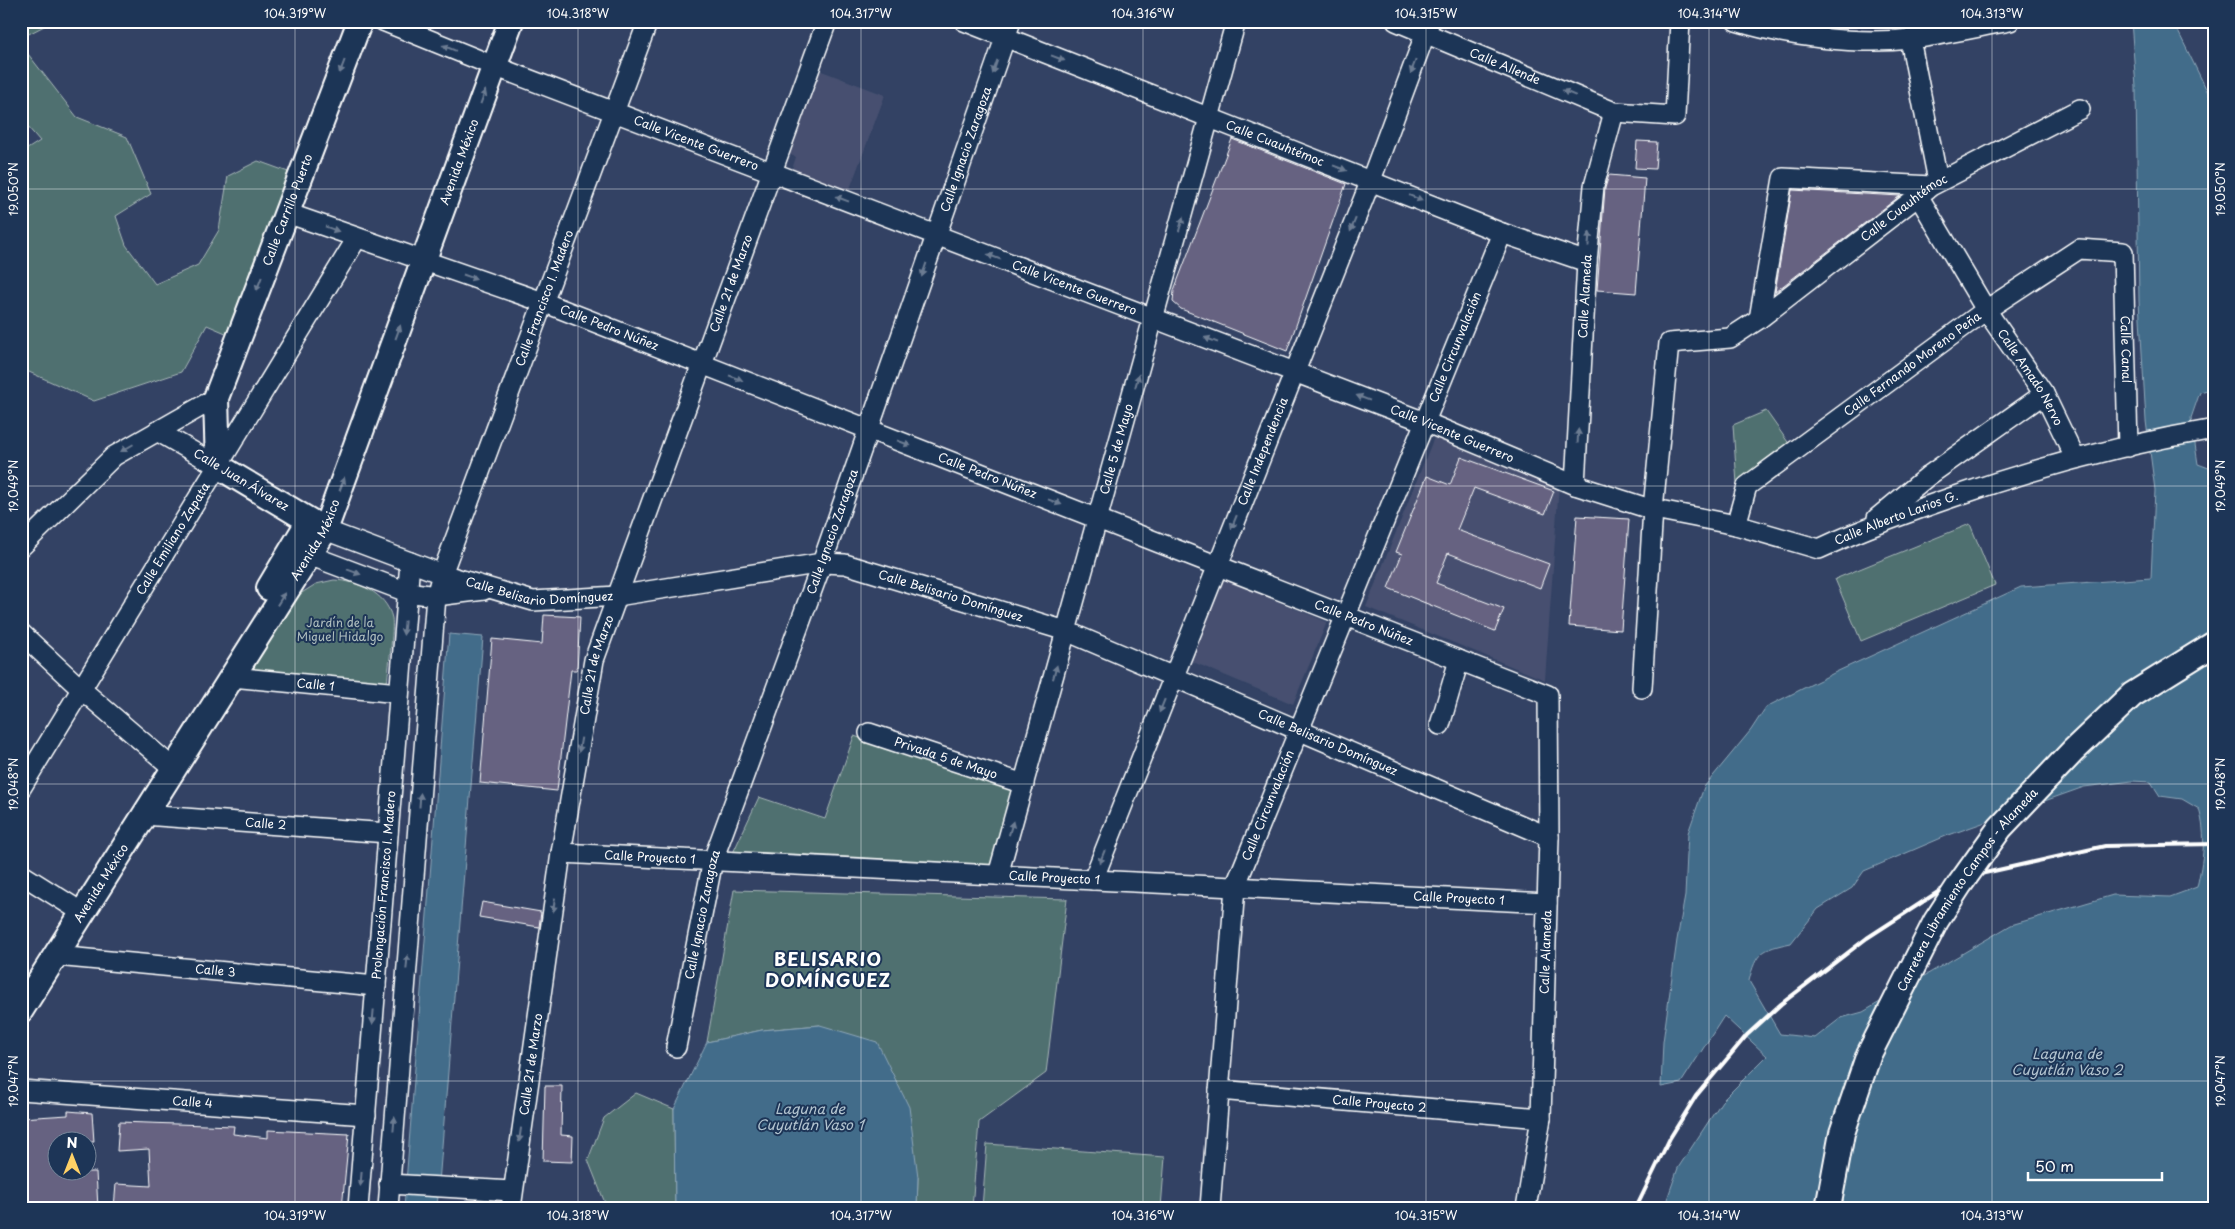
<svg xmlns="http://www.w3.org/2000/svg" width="2235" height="1229" font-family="'Playpen Sans',sans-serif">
<rect width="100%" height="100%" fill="#334264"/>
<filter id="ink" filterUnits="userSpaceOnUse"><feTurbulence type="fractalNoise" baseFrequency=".02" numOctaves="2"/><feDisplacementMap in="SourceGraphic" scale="10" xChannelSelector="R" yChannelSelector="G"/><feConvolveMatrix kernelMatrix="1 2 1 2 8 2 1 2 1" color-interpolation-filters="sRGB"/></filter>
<g filter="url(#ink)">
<g fill="#465070">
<path d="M819 70 885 95 849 191 792 169 796 157 788 154Z"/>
<path d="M1435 435 1559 484 1545 680 1366 607Z"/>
<path d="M1221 578 1327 622 1293 704 1186 659Z"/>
</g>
<g fill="#507070" stroke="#a8b8b8">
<path d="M21 21H44L46 25 21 38Z"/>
<path d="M21 45 77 117 127 137 151 194 116 216 126 245 155 284 198 265 219 230 228 176 258 161 291 173 235 337 207 325 181 372 94 401 29 372 21 371V153L40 141 21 119Z"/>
<path d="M1766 411 1790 445 1737 484 1733 425Z"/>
<path d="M1970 524 1995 585 1861 641 1835 579Z"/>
<path d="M334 580C357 581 386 592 392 618 394 630 388 670 387 685L249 670 300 594 316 584Z"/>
<path d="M854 736 1016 789 989 874 732 855 759 797 825 819Z"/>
<path d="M734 890 1067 899 1046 1073 979 1122 972 1208H917L918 1177 820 1025 762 1030 707 1042Z"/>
<path d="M636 1093 674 1109 675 1208H607L588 1160 604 1118Z"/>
<path d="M987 1144 1165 1157 1161 1208H982Z"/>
</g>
<g fill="#426c8a" stroke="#8ea7b9" fill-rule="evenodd">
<path d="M2131 21H2173L2214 105V388L2200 392 2191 418 2198 464 2214 470V1208H1664L1678 1168 1722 1101 1767 1056 1724 1016 1681 1083 1661 1087 1663 1042 1677 940 1685 896 1688 833 1704 787 1751 730 1766 707 1836 672 2021 587 2151 578 2155 490 2146 421 2139 301 2136 87ZM2132 781 2151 782 2160 796 2182 799 2199 809C2207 836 2203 860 2197 887L2170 897 2113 895 2011 925 1863 1012 1841 1018 1815 1038 1780 1034 1749 981C1756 952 1762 949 1791 943L1818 909 1852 888 1864 871 1946 836 2084 787Z"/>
<path d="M449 634 483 637 437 1208H404Z"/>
<path d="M820 1025 877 1042 909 1107 918 1177 917 1208H675L674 1109 707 1042 762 1030Z"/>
</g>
<g fill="#666281" stroke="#fff">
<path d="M1232 139 1346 184 1287 351 1181 309 1173 302 1174 290Z"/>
<path d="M1637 141 1657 142 1655 169 1635 168Z"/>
<path d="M1609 175 1645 178 1636 293 1597 290 1605 188Z"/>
<path d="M1792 190 1900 196 1775 292Z"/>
<path d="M1461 457 1554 491 1545 514 1474 488 1457 530 1549 564 1540 588 1448 553 1436 583 1504 609 1495 631 1388 588 1402 554 1396 552 1427 476 1450 485Z"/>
<path d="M1577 516 1629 519 1621 630 1569 626Z"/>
<path d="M544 615 580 617 577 670H571L557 791 480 783 492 639 542 644Z"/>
<path d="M482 902 541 912 539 927 479 917Z"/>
<path d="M545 1086H562L561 1135 573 1136 572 1162 543 1161Z"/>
<path d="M68 1111 92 1113 94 1142H55L54 1166 58 1167V1172H96L98 1208H21V1118L68 1115Z"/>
<path d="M119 1122 234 1126 233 1134 268 1138V1130L349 1134 342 1208H114L116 1184 151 1186 149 1149 117 1151Z"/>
</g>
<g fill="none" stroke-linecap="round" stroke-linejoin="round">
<defs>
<g id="minor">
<path id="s1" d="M383 21 494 66 1425 422 1575 485 1644 507 1736 525 1819 549C1864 528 1907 513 1953 497 2038 467 2125 444 2214 429"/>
<path id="s2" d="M964 21 1502 233 1587 262"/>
<path id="s3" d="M1396 21 1614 112 1675 116 1680 21"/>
<path d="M1736 21C1787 37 1858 45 1911 39 1944 35 1977 27 2010 21"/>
<path d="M1910 39 1938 181"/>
<path id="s4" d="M1931 186 1783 178 1759 319 1931 186 2080 109"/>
<path id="s5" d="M1919 197 1986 310 2044 394 2075 458"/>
<path id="s6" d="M287 213 543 302 1548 695 1549 837 1541 1118 1526 1208"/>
<path d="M157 431 218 466"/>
<path id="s7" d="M1575 485 1587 262 1594 186 1614 112"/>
<path d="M1877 518 1928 476 2044 394"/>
<path id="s8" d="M1736 525 1747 486 1986 310 2079 249 2123 252 2128 447"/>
<path id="s9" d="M325 530 442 574 533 601 617 596 822 563 845 564 1066 631 1549 837"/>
<path d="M21 547 114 456 216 398"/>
<path d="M309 555 407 592 436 596 484 590"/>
<path d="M21 633 81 689 174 769"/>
<path id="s10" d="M232 677 399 693"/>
<path d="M1642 688 1653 509 1669 343 1730 338 1759 319"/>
<path d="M1440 725 1459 660"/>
<path id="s11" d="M869 733 1024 784"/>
<path id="s12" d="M21 788 357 238"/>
<path id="s13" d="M144 815 388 833"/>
<path id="s14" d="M561 853 1547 903"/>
<path d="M21 874 83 913"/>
<path id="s15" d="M998 875 1236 21"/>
<path id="s16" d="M1093 880 1371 180 1430 21"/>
<path id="s17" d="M56 956 376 986"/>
<path id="s18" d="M676 1047 713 860 822 563 1011 21"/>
<path id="s19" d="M21 1090 366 1115"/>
<path id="s20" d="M1219 1090 1541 1118"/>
<path d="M389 1184 512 1191"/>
<path id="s21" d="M358 1208 410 562"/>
<path id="s22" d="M388 1208 436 596 442 574 648 21"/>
<path id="s23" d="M511 1208 561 853 594 660 827 21"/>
<path id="s24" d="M1210 1208 1235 887 1502 233"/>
</g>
<g id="major">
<path id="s25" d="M325 530 218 466 216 398 360 21"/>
<path d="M269 588 309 521"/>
<path id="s26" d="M21 1010 325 530 511 21"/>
</g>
</defs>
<use href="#minor" stroke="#fff" stroke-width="22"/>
<use href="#major" stroke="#fff" stroke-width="28"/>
<use href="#minor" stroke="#1d3557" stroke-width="19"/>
<use href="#major" stroke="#1d3557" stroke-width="24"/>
<path stroke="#fff" stroke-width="4" d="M1636 1208 1670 1138 1696 1096 1747 1035 1781 1004 1867 938 1958 879 2105 846 2214 844"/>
<defs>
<g id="major-bridge">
<path id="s27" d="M1828 1208 1842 1133 1869 1054 1936 921 1960 884 2000 828 2073 751 2132 695 2214 644"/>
</g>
</defs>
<use href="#major-bridge" stroke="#fff" stroke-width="28" stroke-linecap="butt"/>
<use href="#major-bridge" stroke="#1d3557" stroke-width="24"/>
</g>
<defs><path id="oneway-solid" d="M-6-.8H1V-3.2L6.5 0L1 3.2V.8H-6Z" transform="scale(1.25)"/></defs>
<g fill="#6c7c92">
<use href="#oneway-solid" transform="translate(449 48) rotate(-158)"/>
<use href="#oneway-solid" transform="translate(1058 58) rotate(21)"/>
<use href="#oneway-solid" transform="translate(342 67) rotate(111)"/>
<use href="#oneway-solid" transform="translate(995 67) rotate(109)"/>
<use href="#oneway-solid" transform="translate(1413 67) rotate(111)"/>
<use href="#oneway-solid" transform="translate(1569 93) rotate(-157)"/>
<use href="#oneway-solid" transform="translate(483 97) rotate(-70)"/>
<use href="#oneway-solid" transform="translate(1340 168) rotate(21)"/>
<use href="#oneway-solid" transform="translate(1416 198) rotate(22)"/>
<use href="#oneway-solid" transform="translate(842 199) rotate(-159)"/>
<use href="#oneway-solid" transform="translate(1181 224) rotate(-74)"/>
<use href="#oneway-solid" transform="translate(1353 225) rotate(112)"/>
<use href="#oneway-solid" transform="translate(332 229) rotate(20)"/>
<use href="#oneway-solid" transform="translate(1589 239) rotate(-85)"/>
<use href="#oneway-solid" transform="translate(994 257) rotate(-159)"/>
<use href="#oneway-solid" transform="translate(924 270) rotate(109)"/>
<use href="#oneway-solid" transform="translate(470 277) rotate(19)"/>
<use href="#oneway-solid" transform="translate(259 284) rotate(111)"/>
<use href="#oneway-solid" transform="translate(398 332) rotate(-70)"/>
<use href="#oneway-solid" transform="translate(1211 340) rotate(-159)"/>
<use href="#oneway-solid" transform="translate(736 378) rotate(21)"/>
<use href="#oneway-solid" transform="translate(1137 381) rotate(-74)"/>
<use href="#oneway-solid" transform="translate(1363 398) rotate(-159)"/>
<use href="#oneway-solid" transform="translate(1578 436) rotate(-87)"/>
<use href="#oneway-solid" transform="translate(904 443) rotate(21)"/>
<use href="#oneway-solid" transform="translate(127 448) rotate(150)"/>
<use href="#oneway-solid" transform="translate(342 484) rotate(-70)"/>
<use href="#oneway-solid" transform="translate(1055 502) rotate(21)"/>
<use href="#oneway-solid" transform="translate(1234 522) rotate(112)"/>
<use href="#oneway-solid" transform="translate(354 572) rotate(20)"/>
<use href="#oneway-solid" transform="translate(281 599) rotate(-58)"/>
<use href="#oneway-solid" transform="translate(404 628) rotate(95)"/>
<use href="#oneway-solid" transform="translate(1055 672) rotate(-74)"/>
<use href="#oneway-solid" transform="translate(1162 706) rotate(112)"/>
<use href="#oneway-solid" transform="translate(580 745) rotate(100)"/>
<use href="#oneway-solid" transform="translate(420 800) rotate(-86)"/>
<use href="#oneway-solid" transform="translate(1011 828) rotate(-74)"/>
<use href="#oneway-solid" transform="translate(1102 857) rotate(112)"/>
<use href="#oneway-solid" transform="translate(554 905) rotate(98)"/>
<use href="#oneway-solid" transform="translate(407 962) rotate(-85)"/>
<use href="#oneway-solid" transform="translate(373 1017) rotate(95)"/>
<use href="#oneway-solid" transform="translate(394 1124) rotate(-85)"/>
<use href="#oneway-solid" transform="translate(520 1135) rotate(98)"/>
<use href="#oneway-solid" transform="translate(361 1179) rotate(95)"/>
</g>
</g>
<path fill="none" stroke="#fff" stroke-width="1" stroke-opacity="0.45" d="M295 21V1208M578 21V1208M861 21V1208M1143 21V1208M1426 21V1208M1709 21V1208M1992 21V1208M21 189H2214M21 486H2214M21 784H2214M21 1081H2214"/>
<g text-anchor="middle" stroke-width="4" stroke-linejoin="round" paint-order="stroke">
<g font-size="12" fill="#fff" stroke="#1d3557">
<text dy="4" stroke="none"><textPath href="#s3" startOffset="118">Calle Allende</textPath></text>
<text dy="4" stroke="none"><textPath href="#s1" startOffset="336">Calle Vicente Guerrero</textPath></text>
<text dy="4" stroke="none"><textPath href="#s2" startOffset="334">Calle Cuauhtémoc</textPath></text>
<text dy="4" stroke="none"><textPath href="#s18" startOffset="945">Calle Ignacio Zaragoza</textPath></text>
<text dy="4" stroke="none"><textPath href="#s26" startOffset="960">Avenida México</textPath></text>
<text dy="4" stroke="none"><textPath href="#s4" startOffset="474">Calle Cuauhtémoc</textPath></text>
<text dy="4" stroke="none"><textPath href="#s25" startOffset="394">Calle Carrillo Puerto</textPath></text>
<text dy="4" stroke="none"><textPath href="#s23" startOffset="955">Calle 21 de Marzo</textPath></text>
<text dy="4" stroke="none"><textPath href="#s1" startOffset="741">Calle Vicente Guerrero</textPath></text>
<text dy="4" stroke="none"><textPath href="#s7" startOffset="189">Calle Alameda</textPath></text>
<text dy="4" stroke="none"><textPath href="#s22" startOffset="931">Calle Francisco I. Madero</textPath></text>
<text dy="4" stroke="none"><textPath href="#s6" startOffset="342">Calle Pedro Núñez</textPath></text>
<text dy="4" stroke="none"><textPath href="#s24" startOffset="905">Calle Circunvalación</textPath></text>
<text dy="4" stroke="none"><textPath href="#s8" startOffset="590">Calle Canal</textPath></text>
<text dy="4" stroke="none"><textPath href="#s8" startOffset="246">Calle Fernando Moreno Peña</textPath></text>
<text dy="4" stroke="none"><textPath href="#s5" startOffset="212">Calle Amado Nervo</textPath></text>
<text dy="4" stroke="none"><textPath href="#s1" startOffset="1146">Calle Vicente Guerrero</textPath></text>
<text dy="4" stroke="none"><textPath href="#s15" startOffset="442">Calle 5 de Mayo</textPath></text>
<text dy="4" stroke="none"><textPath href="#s16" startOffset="461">Calle Independencia</textPath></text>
<text dy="4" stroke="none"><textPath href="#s6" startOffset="748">Calle Pedro Núñez</textPath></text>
<text transform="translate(241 480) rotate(31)" y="4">Calle Juan Álvarez</text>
<text dy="4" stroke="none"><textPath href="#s1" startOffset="1615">Calle Alberto Larios G.</textPath></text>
<text dy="4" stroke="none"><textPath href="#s18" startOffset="540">Calle Ignacio Zaragoza</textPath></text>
<text dy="4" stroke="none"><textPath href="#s12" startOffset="292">Calle Emiliano Zapata</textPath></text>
<text dy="4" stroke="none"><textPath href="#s26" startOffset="555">Avenida México</textPath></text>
<text dy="4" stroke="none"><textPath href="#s9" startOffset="225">Calle Belisario Domínguez</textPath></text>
<text dy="4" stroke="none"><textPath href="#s9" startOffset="645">Calle Belisario Domínguez</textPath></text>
<text dy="4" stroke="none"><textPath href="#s6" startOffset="1152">Calle Pedro Núñez</textPath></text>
<text dy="4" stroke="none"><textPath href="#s23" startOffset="550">Calle 21 de Marzo</textPath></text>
<text dy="4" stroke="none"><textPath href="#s10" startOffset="84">Calle 1</textPath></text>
<text dy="4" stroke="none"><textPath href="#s9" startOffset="1050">Calle Belisario Domínguez</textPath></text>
<text dy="4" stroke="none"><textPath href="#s11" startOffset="81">Privada 5 de Mayo</textPath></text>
<text dy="4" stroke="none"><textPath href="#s24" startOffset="410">Calle Circunvalación</textPath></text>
<text dy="4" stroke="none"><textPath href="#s13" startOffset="122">Calle 2</textPath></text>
<text dy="4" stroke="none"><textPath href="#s14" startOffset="89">Calle Proyecto 1</textPath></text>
<text dy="4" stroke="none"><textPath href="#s14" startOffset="494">Calle Proyecto 1</textPath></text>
<text dy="4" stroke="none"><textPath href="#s26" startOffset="150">Avenida México</textPath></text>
<text dy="4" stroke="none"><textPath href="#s21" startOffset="324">Prolongación Francisco I. Madero</textPath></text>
<text dy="4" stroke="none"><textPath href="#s27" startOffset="352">Carretera Libramiento Campos - Alameda</textPath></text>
<text dy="4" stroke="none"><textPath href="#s14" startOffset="899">Calle Proyecto 1</textPath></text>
<text dy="4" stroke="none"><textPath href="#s18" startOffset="135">Calle Ignacio Zaragoza</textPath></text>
<text transform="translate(1546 952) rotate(-88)" y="4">Calle Alameda</text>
<text dy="4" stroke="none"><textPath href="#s17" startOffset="160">Calle 3</textPath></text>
<text dy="4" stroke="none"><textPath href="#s23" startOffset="145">Calle 21 de Marzo</textPath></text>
<text dy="4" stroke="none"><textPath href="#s19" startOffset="172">Calle 4</textPath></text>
<text dy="4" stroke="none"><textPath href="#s20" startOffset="161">Calle Proyecto 2</textPath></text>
</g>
<g font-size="12" fill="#b0bfbf" stroke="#1d3557">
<text x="340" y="627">Jardín de la<tspan x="340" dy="14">Miguel Hidalgo</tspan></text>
</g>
<g font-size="14" font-style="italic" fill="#b3c4d0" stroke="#1d3557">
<text x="2067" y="1059">Laguna de<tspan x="2067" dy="16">Cuyutlán Vaso 2</tspan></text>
<text x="810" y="1114">Laguna de<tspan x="810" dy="16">Cuyutlán Vaso 1</tspan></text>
</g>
<g font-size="18" font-weight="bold" letter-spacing="1" fill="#fff" stroke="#1d3557">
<text x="828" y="966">BELISARIO<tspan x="828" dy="21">DOMÍNGUEZ</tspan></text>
</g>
</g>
<rect width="2235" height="1229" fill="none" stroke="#1d3557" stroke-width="55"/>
<g transform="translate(72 1156)"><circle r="24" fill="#1d3557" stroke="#77869a"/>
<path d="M0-4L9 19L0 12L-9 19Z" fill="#ffd166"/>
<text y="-8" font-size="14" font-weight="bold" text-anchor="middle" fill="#ffffff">N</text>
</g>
<path d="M2028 1172v8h134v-8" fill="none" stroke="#ffffff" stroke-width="2.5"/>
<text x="2035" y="1172" font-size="15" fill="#ffffff" stroke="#1d3557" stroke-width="4" paint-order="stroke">50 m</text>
<rect x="28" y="28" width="2180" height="1174" fill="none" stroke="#fff" stroke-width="2"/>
<g font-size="12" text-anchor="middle" fill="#fff">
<text x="295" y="18">104.319°W</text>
<text x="578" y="18">104.318°W</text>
<text x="861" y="18">104.317°W</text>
<text x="1143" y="18">104.316°W</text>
<text x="1426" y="18">104.315°W</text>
<text x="1709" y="18">104.314°W</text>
<text x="1992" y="18">104.313°W</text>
<text transform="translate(14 189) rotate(-90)" y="4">19.050°N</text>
<text transform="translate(2221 189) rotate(-90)" y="4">19.050°N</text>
<text transform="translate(14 486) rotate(-90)" y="4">19.049°N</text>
<text transform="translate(2221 486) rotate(-90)" y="4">19.049°N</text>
<text transform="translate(14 784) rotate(-90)" y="4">19.048°N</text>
<text transform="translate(2221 784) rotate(-90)" y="4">19.048°N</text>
<text transform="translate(14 1081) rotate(-90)" y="4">19.047°N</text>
<text transform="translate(2221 1081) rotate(-90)" y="4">19.047°N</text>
<text x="295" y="1220">104.319°W</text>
<text x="578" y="1220">104.318°W</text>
<text x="861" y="1220">104.317°W</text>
<text x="1143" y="1220">104.316°W</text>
<text x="1426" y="1220">104.315°W</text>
<text x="1709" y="1220">104.314°W</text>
<text x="1992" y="1220">104.313°W</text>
</g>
</svg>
